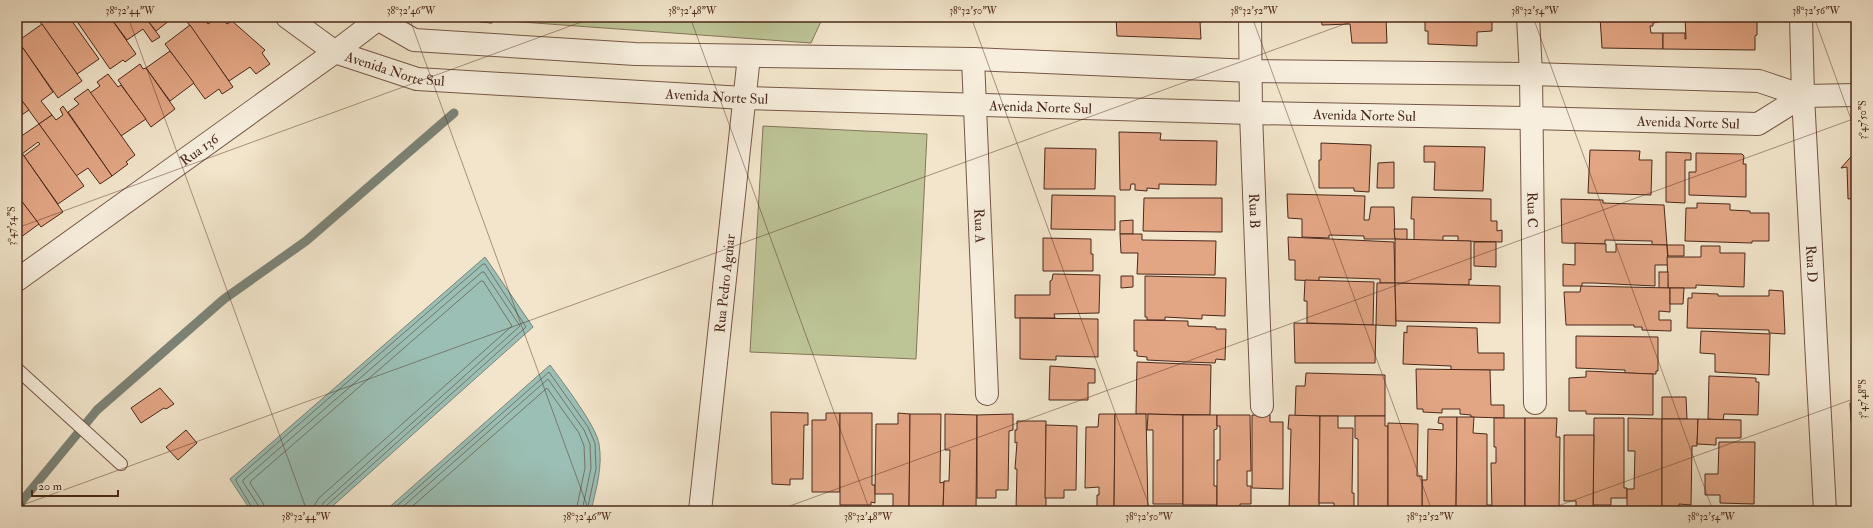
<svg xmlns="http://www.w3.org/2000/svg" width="1873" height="528" font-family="'IM FELL Double Pica',serif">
<rect width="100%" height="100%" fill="#f2e5cb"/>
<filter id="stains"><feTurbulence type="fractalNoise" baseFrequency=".005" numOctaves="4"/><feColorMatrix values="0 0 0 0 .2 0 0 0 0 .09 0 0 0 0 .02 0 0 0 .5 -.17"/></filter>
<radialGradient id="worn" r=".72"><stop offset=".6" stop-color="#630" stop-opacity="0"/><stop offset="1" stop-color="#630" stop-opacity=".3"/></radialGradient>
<g fill="#bdc496" stroke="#847658">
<path d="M452 17H823L811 43Z"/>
<path d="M763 126 927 134 916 359 750 352Z"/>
</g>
<g fill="#9bbfb5" stroke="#7b8377">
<path d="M485 257 533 327 327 511H251L230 479Z"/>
<path d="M550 365C562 381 597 427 599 444 603 467 596 489 591 511H385Z"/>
</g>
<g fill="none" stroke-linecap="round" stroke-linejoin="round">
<g stroke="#737468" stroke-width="1">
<path d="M254 511 236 481V479L483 264H485L526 327 326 506 325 511"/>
<path d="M259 511 258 505 243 482V480L482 272H484L520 326 323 503 320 511"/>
<path d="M265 511 263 503 250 483 251 481 481 281H483L512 326 319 498 315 504 314 511"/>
<path d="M391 511 549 372 588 427 595 443 596 469 587 511"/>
<path d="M398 511 548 379 584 430 590 444 591 468 582 511"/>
<path d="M407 511 547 388 579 433 584 446 585 468 576 511"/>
</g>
<path stroke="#7b8377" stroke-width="9" d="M17 507 97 410 224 299 306 241 454 113"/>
</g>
<g fill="#e3a685" stroke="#4b281a">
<path d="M40 17H69L99 59 77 74 38 19Z"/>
<path d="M74 17H110L136 54 125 62 123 60 110 69Z"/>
<path d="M110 17H145L160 37 152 42 143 29 127 40Z"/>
<path d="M145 17H174L156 31Z"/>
<path d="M187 17H207L205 19 208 24 218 17H221L227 24 232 21 265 50 262 53 270 64 256 74 250 67 229 81 185 19Z"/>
<path d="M481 17H492V23L480 22Z"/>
<path d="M1116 17H1203V22H1200L1201 39 1117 36Z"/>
<path d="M1321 17 1386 18 1387 43H1352L1350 24 1322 25Z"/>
<path d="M1425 17H1492V31L1477 32V46L1428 44V31H1425Z"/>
<path d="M1600 17H1658L1659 22 1653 23V26H1650L1651 33H1663V49L1602 48Z"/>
<path d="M1685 17H1757V35L1755 36V50L1663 49V33H1685V39H1686Z"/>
<path d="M42 24 82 81 58 98 18 41Z"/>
<path d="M190 25 233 87 222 94 219 89 205 99 165 44Z"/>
<path d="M23 48 53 92 41 101 52 115 39 124 17 94V52Z"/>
<path d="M170 51 194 83 170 101 146 68Z"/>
<path d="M140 64 143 69 146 68 175 109 151 127 118 80Z"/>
<path d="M108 74 118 87 121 85 146 119 121 136 90 93 100 86 97 82Z"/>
<path d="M88 89 135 155 126 162 128 164 112 176 68 112 79 104 74 99Z"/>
<path d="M17 94 29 110 17 118Z"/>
<path d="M63 106 112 176 100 184 88 168 76 176 39 124 52 115 56 120 63 115 60 109Z"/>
<path d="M39 124 84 186 58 204 24 156 40 144 38 142 22 154 17 146V139Z"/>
<path d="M1119 132 1161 133 1160 140 1217 141 1216 185 1159 184V189L1147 188V191L1135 190V184H1131L1130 190H1120Z"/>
<path d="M1321 143 1371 145 1369 192 1354 191V188H1319V160H1321Z"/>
<path d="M17 146 63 212 41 227 17 195Z"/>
<path d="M1424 146 1485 147 1483 191 1434 190 1435 162H1424Z"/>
<path d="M1045 148 1096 149 1095 189H1044Z"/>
<path d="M1590 150 1640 151 1639 160H1652L1651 195 1588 193Z"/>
<path d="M1856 151V198L1848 199 1847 167 1841 168Z"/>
<path d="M1666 152 1691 153V160H1685V203L1666 202Z"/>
<path d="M1696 153 1742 154 1744 156 1743 164H1746V197L1689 195V172H1696Z"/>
<path d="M1394 162V188H1377L1378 163Z"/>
<path d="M1287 194 1365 196 1364 220H1369L1371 207H1394L1395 239H1364V236L1329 235V238L1302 237V219L1288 218Z"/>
<path d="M17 195 39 224 17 240Z"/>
<path d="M1052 195 1115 196V230L1051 229Z"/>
<path d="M1412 197 1491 199V221H1497V231L1502 230V242L1458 241V236H1443V241L1414 240V219H1411Z"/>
<path d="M1144 198H1222V232L1143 231Z"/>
<path d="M1561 199 1603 200V203L1664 205 1667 245H1652V241L1605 240V244L1562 243Z"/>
<path d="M1697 203 1730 204V210L1750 211V213H1769V241H1752V243L1685 241 1686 208H1697Z"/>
<path d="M1133 220V234H1120V221Z"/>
<path d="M1394 229H1407V240L1395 239Z"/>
<path d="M1120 234H1142V240L1216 241 1215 275 1137 274 1138 253H1121Z"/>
<path d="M1288 237 1394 242 1395 283H1380V279L1319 277V281L1295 280V260H1289Z"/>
<path d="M1043 238 1091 239V254H1093V271H1043Z"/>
<path d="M1395 239 1471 241V280L1469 279V285L1395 283Z"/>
<path d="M1474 242H1496V267L1474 266Z"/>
<path d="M1575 243 1606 244V252H1616V244L1667 245 1668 265H1655V286L1594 283H1582V286H1563V264L1575 265Z"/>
<path d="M1667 245H1684V256H1668Z"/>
<path d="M1701 246H1720V253H1745L1744 287 1696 285V288H1668L1667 257H1701Z"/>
<rect x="1659" y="272" width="9" height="16"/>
<path d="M1053 274 1100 275 1099 313 1054 314 1055 318H1015V295H1050V281L1052 280Z"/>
<path d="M1121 276H1133V287L1121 288Z"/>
<path d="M1145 276 1226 278 1225 316 1202 315V319L1165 317V320H1147V317H1145Z"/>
<path d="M1305 280 1374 282 1373 325 1307 323V301H1304Z"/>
<path d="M1377 283H1395L1396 326 1376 325Z"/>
<path d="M1395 283 1500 286V323L1396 321Z"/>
<path d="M1581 286 1670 288V312L1659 311V320H1671V331L1642 330V327H1634V325H1566L1564 292H1580Z"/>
<path d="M1670 288H1684L1683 304H1670Z"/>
<path d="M1769 290 1783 291 1785 334 1769 333V330L1687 328 1688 298H1692V293L1718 294V296H1769Z"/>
<path d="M1854 292H1856V329Z"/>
<path d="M1020 318 1098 319V357L1056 356V360L1020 359Z"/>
<path d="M1134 320 1188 321V326L1216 327V329H1226L1225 360 1216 359 1215 363 1187 362 1147 360V357L1137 356V351H1134Z"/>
<path d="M1294 323 1376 325 1375 363H1295Z"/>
<path d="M1407 326 1477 328 1478 353H1504V370H1451V366L1403 364 1404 332 1407 333Z"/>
<path d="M1701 331 1770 334 1769 375 1715 372V354L1700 353Z"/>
<path d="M1576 336 1658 337V371H1656V374H1653L1625 373V370L1576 368Z"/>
<path d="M1137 362 1211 365 1210 415 1136 414Z"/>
<path d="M1050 366 1095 369V383H1088V400H1049Z"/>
<path d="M1416 369 1490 370 1491 405H1504V418L1471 417V415L1460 414V409H1442V413L1423 412V409H1417Z"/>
<path d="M1586 371 1653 374V415L1586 414V411H1569V378L1586 377Z"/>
<path d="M1306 373 1385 375V416H1295L1296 386H1305Z"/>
<path d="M1709 376 1756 378V382H1759L1758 415 1724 414 1723 420 1708 419Z"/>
<path d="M160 388 174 404 166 409 164 408 141 423 131 408Z"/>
<path d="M1662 397H1686L1687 419H1662Z"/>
<path d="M1850 403H1856V422H1851Z"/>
<path d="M771 412 808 413V425H804L803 479H790V485L772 484Z"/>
<path d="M826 413H840V492H812V420H826Z"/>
<path d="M840 413H872V485H875V503L871 502V505H840Z"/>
<path d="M898 413 910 414 909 510H893V494H875L876 424H898Z"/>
<path d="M910 414H941L940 483 944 482 943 511H909Z"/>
<path d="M945 414 977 415 976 511H943L944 481H949L950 450H945Z"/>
<path d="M1013 414V430L1009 431 1008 490H996V498H977V415Z"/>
<path d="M1099 414H1115L1114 511H1097V495H1099V487L1085 488 1086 427H1098Z"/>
<path d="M1115 414H1146L1148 511H1114Z"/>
<path d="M1148 414 1183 415V504H1153V430H1147Z"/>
<path d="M1183 415H1217V429L1214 430V486H1217V505H1183Z"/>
<path d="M1217 415H1250L1251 471H1247V486H1251V504H1240V511H1217V460H1220V426H1217Z"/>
<path d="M1252 415H1270V422H1283V489L1252 488Z"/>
<path d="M1289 415 1320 416 1319 511H1289L1291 429H1288Z"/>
<path d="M1320 416H1338V428H1353L1352 493H1354V511H1334V503H1319Z"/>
<path d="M1355 416H1385V426H1388V509H1358V439L1355 438Z"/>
<path d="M1439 417H1457L1456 511H1422V480H1427L1428 429 1443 430V424L1438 423Z"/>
<path d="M1457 417H1474L1473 433 1487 434V505H1491L1492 511H1456Z"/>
<path d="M1494 418H1525V511H1492L1491 463H1496V447H1494Z"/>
<path d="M1525 418H1557L1556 437H1560L1559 511H1525Z"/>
<path d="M1594 418H1624V488H1627V498H1611V505H1593Z"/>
<path d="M1628 418 1662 419V511H1627V489H1634L1635 451H1628Z"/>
<path d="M1662 419H1698L1697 446H1692L1691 505 1679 504V511H1662Z"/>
<path d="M1698 419 1741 420V438H1716V445L1697 444Z"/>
<path d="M1017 421H1046V511L1016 510 1017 469H1015L1017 442 1015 443V430H1017Z"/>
<path d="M1388 423 1418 424 1417 476H1422V511H1388Z"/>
<path d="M1856 424V446H1853L1852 425Z"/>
<path d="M1046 425 1077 426 1076 490H1064V498H1045Z"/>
<path d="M186 430 197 443 178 460 166 447Z"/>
<path d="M1564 435H1594L1593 509H1576V501H1564Z"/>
<path d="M1719 442H1755L1754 504 1720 503V495H1705V474H1718Z"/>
</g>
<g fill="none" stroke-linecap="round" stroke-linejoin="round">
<defs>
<path id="lane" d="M17 369 121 464"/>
<g id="street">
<path id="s1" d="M287 17 335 52 417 79 744 98 1251 113 1531 118 1758 124 1803 96"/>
<path d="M374 17 414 40 635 54 973 59 1252 71 1531 74 1759 81 1803 96 1856 95"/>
<path id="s2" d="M1250 17 1251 113 1262 406"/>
<path id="s3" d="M1528 17 1531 74 1535 403"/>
<path id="s4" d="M1801 17 1803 96 1825 511"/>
<path id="s5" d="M973 59 987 394"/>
<path id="s6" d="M17 280 335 52 381 17"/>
<path id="s7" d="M700 511 749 56"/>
</g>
</defs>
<use href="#lane" stroke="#755746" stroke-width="14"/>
<use href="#street" stroke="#755746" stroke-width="24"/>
<use href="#lane" stroke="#f7eedd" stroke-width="12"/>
<use href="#street" stroke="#f7eedd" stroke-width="22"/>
</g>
<path fill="none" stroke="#4b281a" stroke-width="1" stroke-opacity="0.45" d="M128 17 307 511M409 17 589 511M690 17 870 511M971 17 1151 511M1252 17 1432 511M1533 17 1713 511M1814 17 1856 133M17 228 595 17M17 485 26 511M17 507 1364 17M776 511 1856 118M1544 511 1856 398"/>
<g text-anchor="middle" stroke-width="3.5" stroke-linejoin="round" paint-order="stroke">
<g font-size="14" fill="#4b281a" stroke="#f7eedd">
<text dy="5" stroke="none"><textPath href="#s1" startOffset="122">Avenida Norte Sul</textPath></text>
<text dy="5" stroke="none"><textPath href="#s1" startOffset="446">Avenida Norte Sul</textPath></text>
<text dy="5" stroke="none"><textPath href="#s1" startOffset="770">Avenida Norte Sul</textPath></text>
<text dy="5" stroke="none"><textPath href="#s1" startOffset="1094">Avenida Norte Sul</textPath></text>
<text dy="5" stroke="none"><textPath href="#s1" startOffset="1418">Avenida Norte Sul</textPath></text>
<text dy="5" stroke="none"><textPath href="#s6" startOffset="224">Rua 136</textPath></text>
<text dy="5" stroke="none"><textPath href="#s3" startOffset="193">Rua C</textPath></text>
<text dy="5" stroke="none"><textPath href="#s2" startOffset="194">Rua B</textPath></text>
<text dy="5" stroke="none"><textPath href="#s5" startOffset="167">Rua A</textPath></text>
<text dy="5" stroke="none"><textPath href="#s4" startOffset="247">Rua D</textPath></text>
<text dy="5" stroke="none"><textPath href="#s7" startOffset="229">Rua Pedro Aguiar</textPath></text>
</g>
</g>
<rect width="1873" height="528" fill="none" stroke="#f2e5cb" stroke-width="44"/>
<path d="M32 490v6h86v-6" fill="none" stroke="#4b281a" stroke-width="2"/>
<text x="38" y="490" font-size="12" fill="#4b281a" stroke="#f7eedd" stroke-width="3" paint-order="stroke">20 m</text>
<rect x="22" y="22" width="1829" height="484" fill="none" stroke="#4b281a" stroke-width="1.5"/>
<g font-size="10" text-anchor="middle" fill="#4b281a">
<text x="130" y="14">38°32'44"W</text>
<text x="411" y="14">38°32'46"W</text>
<text x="692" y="14">38°32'48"W</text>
<text x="973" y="14">38°32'50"W</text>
<text x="1254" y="14">38°32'52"W</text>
<text x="1535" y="14">38°32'54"W</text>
<text x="1816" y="14">38°32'56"W</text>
<text transform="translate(1862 120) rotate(-90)" y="4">3°47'50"S</text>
<text transform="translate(11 226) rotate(-90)" y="4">3°47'54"S</text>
<text transform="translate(1862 399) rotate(-90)" y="4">3°47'48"S</text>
<text x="306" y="520">38°32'44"W</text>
<text x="587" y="520">38°32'46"W</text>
<text x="868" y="520">38°32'48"W</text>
<text x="1149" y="520">38°32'50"W</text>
<text x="1430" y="520">38°32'52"W</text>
<text x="1711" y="520">38°32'54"W</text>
</g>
<rect width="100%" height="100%" filter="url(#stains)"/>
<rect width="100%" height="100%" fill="url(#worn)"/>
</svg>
